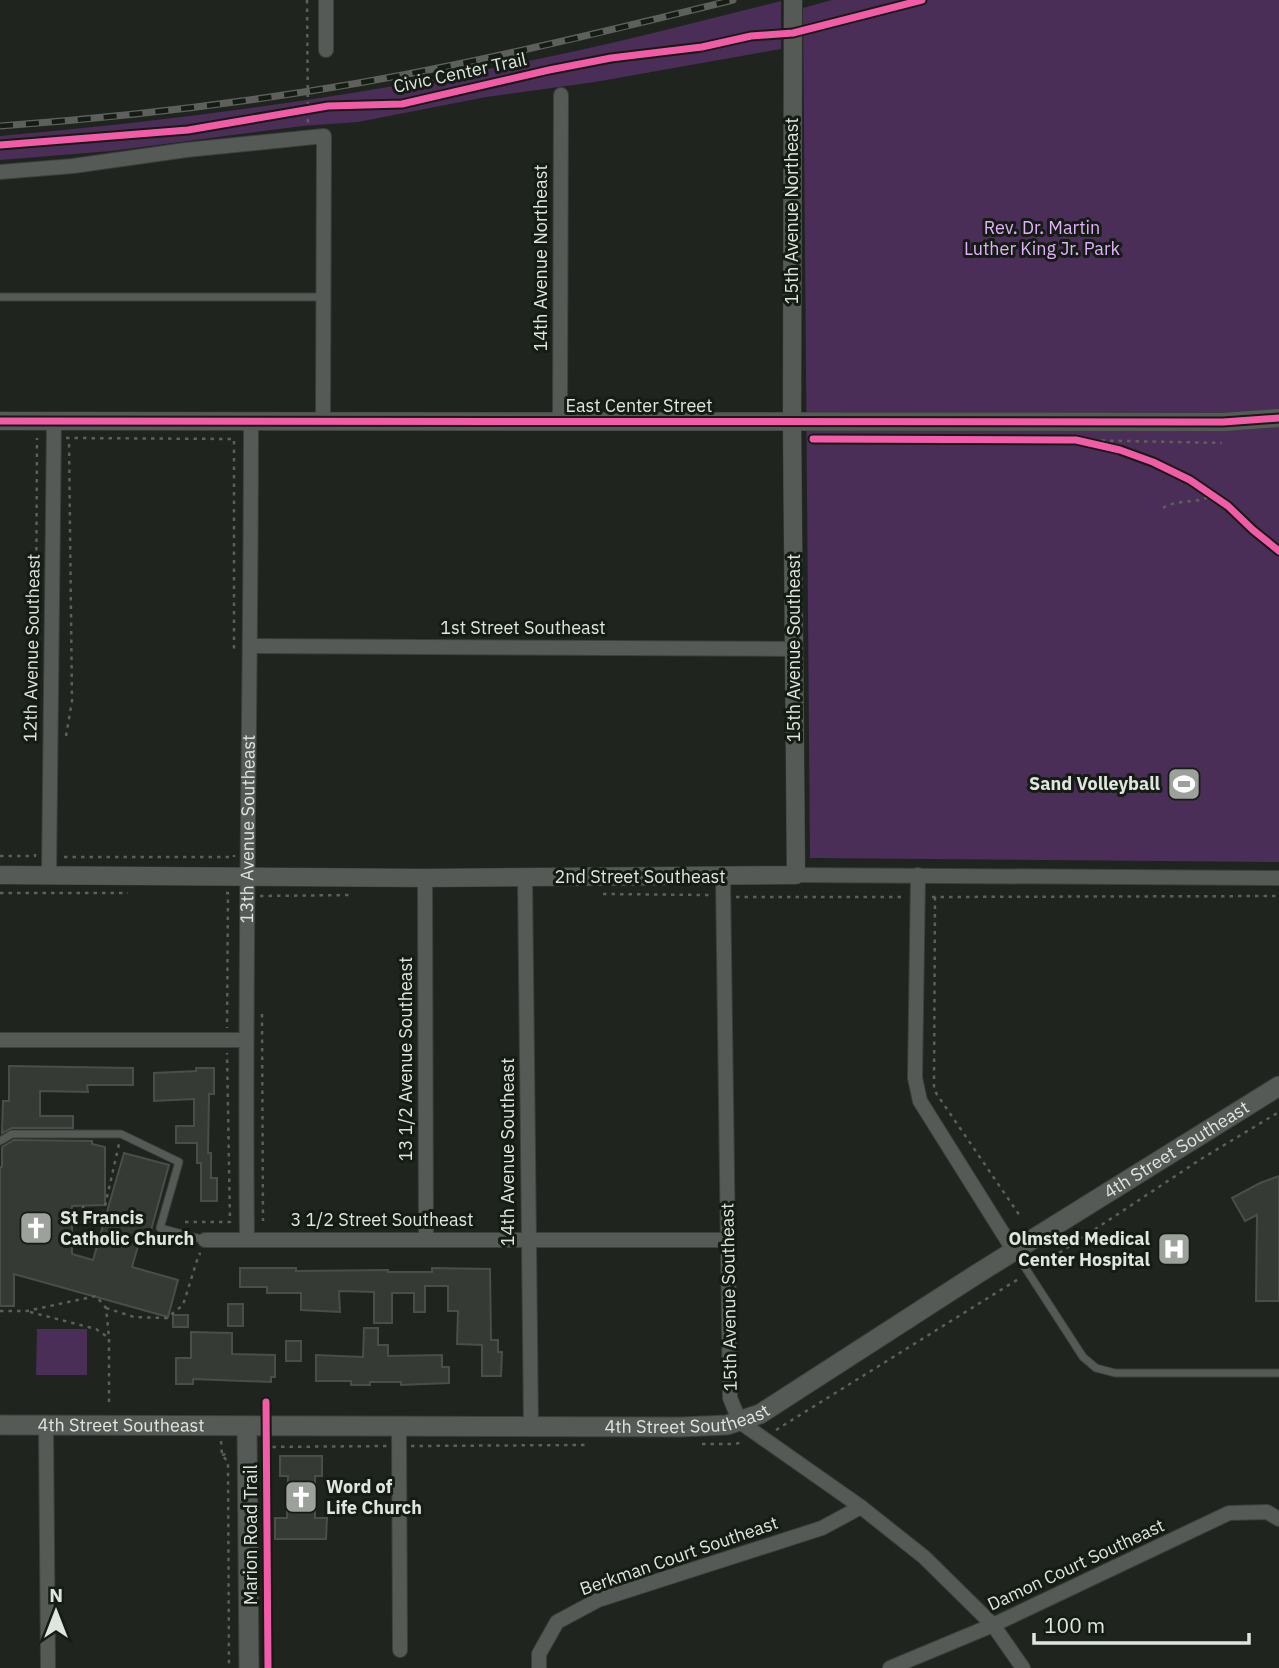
<svg xmlns="http://www.w3.org/2000/svg" width="1279" height="1668" font-family="'IBM Plex Sans',sans-serif">
<rect width="100%" height="100%" fill="#1f241e"/>
<g fill="#4a2e58">
<path d="M832 0H1279V862L810 858 803 8Z"/>
<path d="M781 1V49L595 82 486 97 358 122 302 126 111 151 0 160V136C193 119 386 92 576 51 645 36 713 18 781 1Z"/>
<path d="M37 1329H87V1375H36Z"/>
</g>
<g fill="#363a35" stroke="#4a4e4a" stroke-width="2">
<path d="M9 1066 133 1068V1085H87L88 1092 40 1091V1116H73V1128H12L2 1133 3 1101H9Z"/>
<path d="M196 1068H214V1094H209L208 1153H211V1178H217V1201H201V1163H197V1143H176V1126H194V1099L154 1101V1073L196 1071Z"/>
<path d="M14 1140 92 1141V1144L105 1147V1205L72 1206V1254L93 1260 124 1153 169 1165 150 1234 142 1232 132 1267 178 1280 168 1317 14 1274V1306H0V1167H2V1147Z"/>
<path d="M1279 1176V1301H1256L1257 1215 1245 1221 1232 1198 1260 1183Z"/>
<path d="M240 1268H296V1271L388 1270V1272H432V1268L490 1269 491 1340H498V1352H502L501 1376H482V1345L457 1344 458 1311H448V1286H425V1312H414V1293H392V1323H374V1292L339 1291 340 1312 301 1310V1293H267V1287H240Z"/>
<rect x="228" y="1304" width="15" height="22"/>
<rect x="173" y="1315" width="15" height="12"/>
<path d="M364 1328H378V1345H388V1356L442 1355V1367H449V1383L401 1385V1382H370V1385H351V1381H316V1355L363 1357Z"/>
<path d="M191 1332 232 1333V1354L275 1355V1377H271V1382L193 1379V1384H176V1358H191Z"/>
<rect x="286" y="1341" width="15" height="20"/>
<path d="M280 1456H322V1476H315V1518H327L326 1539H275V1518H287L288 1476H280Z"/>
</g>
<g fill="none" stroke-linecap="round" stroke-linejoin="round">
<defs>
<g id="service">
<path d="M0 297H323"/>
<path d="M0 1141 12 1134H121L179 1162 160 1228 205 1240"/>
<path d="M1015 1252 1083 1357 1096 1368 1115 1373H1279"/>
</g>
<g id="minor">
<path d="M326 0V50"/>
<path d="M0 172 73 166 186 150 324 136 323 421"/>
<path d="M560 422 561 95"/>
<path d="M251 646 795 649"/>
<path d="M49 875 54 421"/>
<path d="M796 875 1279 878"/>
<path d="M918 875 915 1078 920 1101 1014 1251"/>
<path d="M525 877 531 1427"/>
<path d="M723 877 730 1398 740 1422 861 1507 924 1557 993 1625 1023 1668"/>
<path d="M425 878 426 1240"/>
<path d="M0 1040H246"/>
<path id="s1" d="M247 1239C244 966 251 693 251 421"/>
<path d="M205 1240H728"/>
<path d="M46 1426 48 1668"/>
<path d="M399 1428 400 1650"/>
<path d="M539 1668V1654L557 1622 598 1600 822 1528 861 1507"/>
<path d="M890 1668 993 1625 1229 1513 1267 1512 1279 1519"/>
</g>
<g id="tertiary">
<path d="M0 421 1223 422 1279 418"/>
<path d="M0 875 425 878 796 875 792 421 793 0"/>
</g>
<g id="secondary">
<path id="s2" d="M0 1425 680 1427 727 1425 760 1414 977 1274 1279 1086"/>
<path d="M247 1428 249 1668"/>
</g>
</defs>
<use href="#service" stroke="#3c403c" stroke-width="9"/>
<use href="#minor" stroke="#3c403c" stroke-width="16"/>
<use href="#tertiary" stroke="#3c403c" stroke-width="19"/>
<use href="#secondary" stroke="#3c403c" stroke-width="21"/>
<g stroke="#5c605b" stroke-width="2.5" stroke-dasharray="3.5 5" stroke-linecap="butt">
<path d="M307 0 308 123"/>
<path d="M66 438 234 439V652"/>
<path d="M1076 440 1222 443"/>
<path d="M1163 508C1179 498 1195 505 1213 495"/>
<path d="M36 627 37 438"/>
<path d="M66 736 72 701 69 439"/>
<path d="M0 856H35V854"/>
<path d="M64 857H234V855"/>
<path d="M0 893H128"/>
<path d="M226 893H228L227 1028"/>
<path d="M603 894 709 895"/>
<path d="M260 896 352 895"/>
<path d="M736 897H905"/>
<path d="M932 897 1279 896"/>
<path d="M935 897 934 1090 1020 1216"/>
<path d="M262 1014 263 1221"/>
<path d="M83 1206 84 1232 97 1248"/>
<path d="M185 1222H230L227 1053"/>
<path d="M72 1223 95 1221 103 1215 119 1144"/>
<path d="M1038 1267 1201 1159 1279 1112"/>
<path d="M106 1308 134 1317 167 1318 183 1305 199 1254H201"/>
<path d="M0 1311H27L96 1296 106 1308 109 1338V1402"/>
<path d="M30 1312 96 1329 109 1338"/>
<path d="M776 1430 1020 1278"/>
<path d="M221 1441 222 1455 228 1462 229 1668"/>
<path d="M702 1444H734L744 1442"/>
<path d="M411 1446 586 1445"/>
<path d="M264 1447 387 1446"/>
<path d="M222 1455 230 1453"/>
</g>
<use href="#service" stroke="#565a56" stroke-width="7"/>
<use href="#minor" stroke="#565a56" stroke-width="14"/>
<use href="#tertiary" stroke="#565a56" stroke-width="18"/>
<use href="#secondary" stroke="#565a56" stroke-width="19"/>
<defs>
<path id="rail" d="M0 126C152 115 304 96 453 65 547 46 640 23 733 0"/>
</defs>
<use href="#rail" stroke="#5d605c" stroke-width="7"/>
<use href="#rail" stroke="#141c13" stroke-width="4.5" stroke-dasharray="13" stroke-linecap="butt"/>
<defs>
<g id="cycleway">
<path d="M0 145 188 130 328 106 402 104 549 70 611 58 702 47 751 36 793 33 922 0"/>
<path d="M0 421 1223 422 1279 418"/>
<path d="M813 439 1076 440 1120 450 1153 462 1190 480 1228 506 1253 530 1279 551"/>
<path d="M266 1402 268 1668"/>
</g>
</defs>
<use href="#cycleway" stroke="#141c13" stroke-width="11"/>
<use href="#cycleway" stroke="#f35aa7" stroke-width="7"/>
</g>
<defs>
<symbol id="stadium-square" viewBox="-11 -11 22 22"><rect x="-9" y="-9" width="18" height="18" rx="4" fill="#9ca19b" stroke="#141c13"/><path d="M0-5a6.5 5 0 1 0 0 10a6.5 5 0 1 0 0-10ZM-3.5-1.8h7v3.6h-7Z" fill="#fff"/></symbol>
<symbol id="church-square" viewBox="-11 -11 22 22"><rect x="-9" y="-9" width="18" height="18" rx="4" fill="#9ca19b" stroke="#141c13"/><path d="M-1.2-6h2.4v3.5h3.3v2.4h-3.3V6h-2.4V-.1h-3.3v-2.4h3.3Z" fill="#fff"/></symbol>
<symbol id="hospital-square" viewBox="-11 -11 22 22"><rect x="-9" y="-9" width="18" height="18" rx="4" fill="#9ca19b" stroke="#141c13"/><path d="M-5-5h3v3.5h4V-5h3V5h-3V1.5h-4V5h-3Z" fill="#fff"/></symbol>
</defs>
<g fill-rule="evenodd">
<use href="#stadium-square" x="1165" y="765" width="38" height="38"/>
<use href="#church-square" x="17" y="1209" width="38" height="38"/>
<use href="#hospital-square" x="1155" y="1230" width="38" height="38"/>
<use href="#church-square" x="282" y="1478" width="38" height="38"/>
</g>
<g text-anchor="middle" stroke-width="6" stroke-linejoin="round" paint-order="stroke">
<g font-size="18" fill="#dfe5df" stroke="#141c13">
<text transform="translate(460 73) rotate(-12)" y="6">Civic Center Trail</text>
<text transform="translate(792 211) rotate(-90)" y="6">15th Avenue Northeast</text>
<text transform="translate(541 258) rotate(-90)" y="6">14th Avenue Northeast</text>
<text x="639" y="412">East Center Street</text>
<text x="523" y="634">1st Street Southeast</text>
<text transform="translate(32 648) rotate(-89)" y="6">12th Avenue Southeast</text>
<text transform="translate(794 648) rotate(-90)" y="6">15th Avenue Southeast</text>
<text dy="6" stroke="none"><textPath href="#s1" startOffset="410">13th Avenue Southeast</textPath></text>
<text x="640" y="883">2nd Street Southeast</text>
<text transform="translate(406 1059) rotate(-90)" y="6">13 1/2 Avenue Southeast</text>
<text dy="6" stroke="none"><textPath href="#s2" startOffset="1255">4th Street Southeast</textPath></text>
<text transform="translate(508 1152) rotate(-90)" y="6">14th Avenue Southeast</text>
<text x="382" y="1226">3 1/2 Street Southeast</text>
<text transform="translate(729 1297) rotate(-91)" y="6">15th Avenue Southeast</text>
<text dy="6" stroke="none"><textPath href="#s2" startOffset="688">4th Street Southeast</textPath></text>
<text dy="6" stroke="none"><textPath href="#s2" startOffset="121">4th Street Southeast</textPath></text>
<text transform="translate(251 1535) rotate(-90)" y="6">Marion Road Trail</text>
<text transform="translate(679 1556) rotate(-19)" y="6">Berkman Court Southeast</text>
<text transform="translate(1076 1565) rotate(-25)" y="6">Damon Court Southeast</text>
</g>
<g font-size="18" fill="#e2affd" stroke="#141c13">
<text x="1042" y="234">Rev. Dr. Martin<tspan x="1042" dy="21">Luther King Jr. Park</tspan></text>
</g>
<g font-size="18" font-weight="bold" fill="#dfe5df" stroke="#141c13" text-anchor="end">
<text x="1160" y="790">Sand Volleyball</text>
<text x="60" y="1224" text-anchor="start">St Francis<tspan x="60" dy="21">Catholic Church</tspan></text>
<text x="1150" y="1245">Olmsted Medical<tspan x="1150" dy="21">Center Hospital</tspan></text>
<text x="326" y="1493" text-anchor="start">Word of<tspan x="326" dy="21">Life Church</tspan></text>
</g>
</g>
<g transform="translate(56 1612)" stroke="#141c13" stroke-width="5" paint-order="stroke">
<path d="M0-5L12 26L0 18L-12 26Z" fill="#dfe5df"/>
<text y="-10" font-size="19" font-weight="bold" text-anchor="middle" fill="#dfe5df">N</text>
</g>
<path d="M1034 1633v10h215v-10" fill="none" stroke="#dfe5df" stroke-width="3.5"/>
<text x="1044" y="1633" font-size="21" fill="#dfe5df" stroke="#141c13" stroke-width="5" paint-order="stroke">100 m</text>
</svg>
